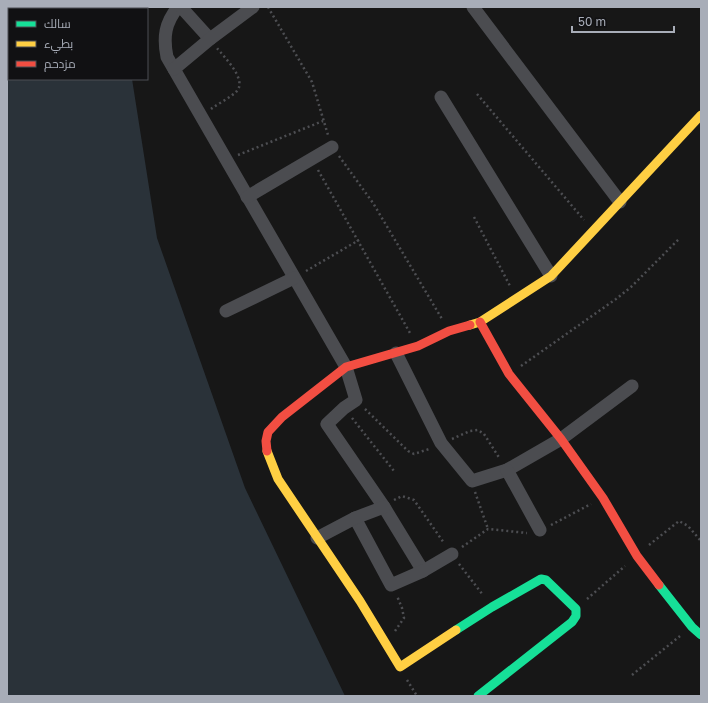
<svg xmlns="http://www.w3.org/2000/svg" width="708" height="703" font-family="'Golos Text',Cairo,sans-serif">
<rect width="100%" height="100%" fill="#171717"/>
<path fill="#2a3239" d="M7 7H120L121 9H9V79H132L157 238 245 488 345 696H7Z"/>
<g fill="none" stroke-linecap="round" stroke-linejoin="round">
<g stroke="#4d4e52" stroke-width="2.5" stroke-dasharray="2 3" stroke-linecap="butt">
<path d="M268 7 312 82 328 135"/>
<path d="M477 94 584 220"/>
<path d="M211 109C219 103 230 98 237 91 247 79 224 57 217 48"/>
<path d="M238 155 323 121"/>
<path d="M339 156 373 203 442 319"/>
<path d="M318 170 410 333"/>
<path d="M474 217 510 286"/>
<path d="M306 271 359 240"/>
<path d="M521 366 616 299 631 287 679 239"/>
<path d="M365 409 408 451 414 454 429 449"/>
<path d="M352 418 394 471"/>
<path d="M452 439 470 431 478 430 484 434 500 459"/>
<path d="M475 492 488 529"/>
<path d="M394 500 402 496 414 500 444 543"/>
<path d="M551 525 591 504"/>
<path d="M649 545 679 521 688 526 701 541"/>
<path d="M462 547 488 529 527 533"/>
<path d="M459 564 483 595"/>
<path d="M587 599 625 566"/>
<path d="M395 631 404 618 402 608 397 596"/>
<path d="M632 675 680 636"/>
<path d="M407 680 417 696"/>
</g>
<g stroke="#4b4c50" stroke-width="13">
<path d="M178 7C165 23 163 37 167 57L346 367 356 400 344 408 327 424 384 507 423 571"/>
<path d="M181 7 210 39"/>
<path d="M473 7 620 202"/>
<path d="M174 69 210 39 253 7"/>
<path d="M441 97 551 276"/>
<path d="M247 197 332 147"/>
<path d="M226 311 294 278"/>
<path d="M396 353 441 443 472 481 507 470 561 439 632 386"/>
<path d="M507 470 540 530"/>
<path d="M355 518 391 585 423 571 452 554"/>
<path d="M317 538 355 518 384 507"/>
</g>
<g stroke="#16e098" stroke-width="9">
<path d="M659 585 692 627 701 635"/>
<path d="M456 630 492 607 541 579 546 580 576 609V616L572 622 478 696"/>
</g>
<g stroke="#ffcf43" stroke-width="9">
<path d="M470 325 480 322 551 276 701 115"/>
<path d="M267 451 278 479 360 601 400 667 456 630"/>
</g>
<g stroke="#f24e42" stroke-width="9">
<path d="M480 322 509 374 561 439 603 498 637 556 659 585"/>
<path d="M267 451 266 441 268 432 282 417 346 367 418 346 449 331 470 325"/>
</g>
</g>
<rect width="708" height="703" fill="none" stroke="#a8adb8" stroke-width="16"/>
<rect x="8" y="8" width="140" height="72" fill="#111113" stroke="#4d4f55"/>
<rect x="16" y="21" width="20" height="6" fill="#16e098" stroke="#4d4f55"/>
<text x="44" y="28" font-size="12" fill="#a8adb8">سالك</text>
<rect x="16" y="41" width="20" height="6" fill="#ffcf43" stroke="#4d4f55"/>
<text x="44" y="48" font-size="12" fill="#a8adb8">بطيء</text>
<rect x="16" y="61" width="20" height="6" fill="#f24e42" stroke="#4d4f55"/>
<text x="44" y="68" font-size="12" fill="#a8adb8">مزدحم</text>
<path d="M572 26v6h102v-6" fill="none" stroke="#a8adb8" stroke-width="2"/>
<text x="578" y="26" font-size="12" fill="#a8adb8" stroke="#111113" stroke-width="3" paint-order="stroke">50 m</text>
</svg>
